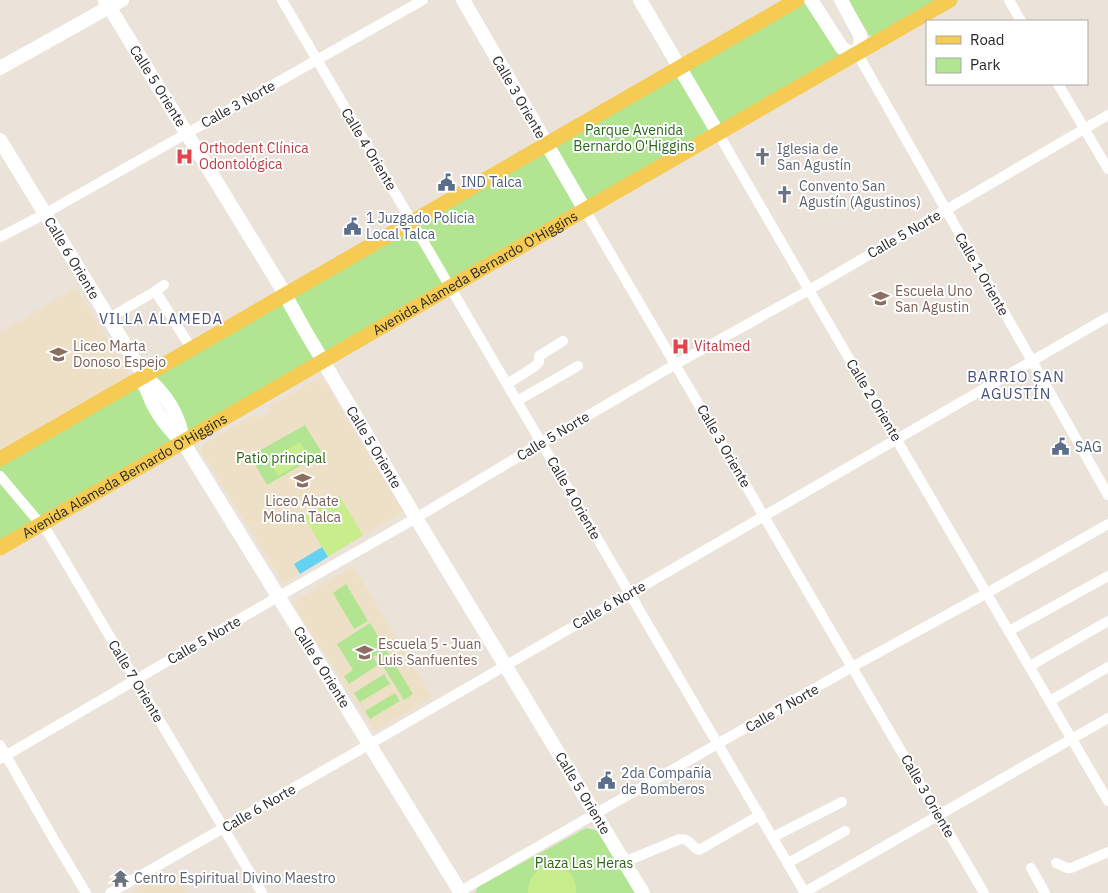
<svg xmlns="http://www.w3.org/2000/svg" width="1108" height="893" font-family="'IBM Plex Sans',sans-serif">
<rect width="100%" height="100%" fill="#ebe3d9"/>
<g fill="#eee0c7">
<path d="M76 287 130 375 0 453V333Z"/>
<path d="M317 379H323L403 512 287 582 282 581 201 451 203 444 254 415 256 417 259 418 270 412 269 406Z"/>
<path d="M353 566 432 697 377 730 373 729 294 606 296 601Z"/>
<path d="M176 872 188 893H131L156 877 159 882Z"/>
</g>
<g fill="#b1e592">
<path d="M848 0H940L874 37 869 35Z"/>
<path d="M801 2 808 3 840 54V56L189 432 157 380 156 376Z"/>
<path d="M137 388 171 442 0 543V465Z"/>
<path d="M305 425 322 453 267 485 250 456Z"/>
<path d="M346 584 368 621 354 629 333 593Z"/>
<path d="M370 623 413 694 404 700 376 655 373 657 378 665 349 684 344 676 353 670 337 644Z"/>
<path d="M384 674 390 684 360 702 365 711 395 693 400 701 370 719 354 693Z"/>
<path d="M586 828 600 831 636 893H475L478 887Z"/>
</g>
<g fill="#c7ed8d">
<path d="M300 442 309 458 278 476 269 460Z"/>
<path d="M339 495 363 535 328 557 304 517Z"/>
<path d="M548 865C566 865 577 875 576 893H528C527 879 535 870 548 865Z"/>
</g>
<path fill="#66d2f3" d="M322 547 328 557 300 574 294 564Z"/>
<g fill="none" stroke-linecap="round" stroke-linejoin="round">
<g stroke="#fff" stroke-width="10">
<path d="M282 0 805 893"/>
<path d="M1009 0 1021 21"/>
<path d="M857 53 1108 495"/>
<path d="M1058 84 1108 169"/>
<path d="M718 133 809 290 1108 801"/>
<path d="M585 210 984 893"/>
<path d="M0 237 37 218 423 0"/>
<path d="M154 292H156L191 348"/>
<path d="M109 318 154 292 164 285"/>
<path d="M507 384 534 367 539 362V356L563 341"/>
<path d="M517 401 578 366"/>
<path d="M0 476 49 534 262 893"/>
<path d="M1009 631 1108 576"/>
<path d="M1030 666 1108 621"/>
<path d="M1050 701 1108 667"/>
<path d="M0 745 53 838 86 893"/>
<path d="M0 759 274 599 416 518 541 443 676 364 809 290 1108 115"/>
<path d="M773 837 842 802"/>
<path d="M624 862 680 839C691 839 690 846 699 850L760 815"/>
<path d="M788 863 845 831"/>
<path d="M1056 863 1067 868H1071L1108 852"/>
<path d="M1031 868 1045 893"/>
<path d="M110 893 370 744 1108 317"/>
<path d="M457 893 852 667 987 593 1108 524"/>
<path d="M803 893 1108 718"/>
</g>
<g stroke="#fff" stroke-width="14">
<path d="M105 0 279 284 304 329 416 518 643 893"/>
<path d="M463 0 585 210"/>
<path d="M640 0 718 133"/>
<path d="M811 0 842 48 849 52 857 53 861 42 860 35 841 0"/>
<path d="M0 68 122 0"/>
<path d="M0 140 144 376C165 392 180 415 183 442"/>
<path d="M144 376C147 401 164 426 183 442L461 893"/>
</g>
<g stroke="#f6cb53" stroke-width="15">
<path d="M0 459 797 0"/>
<path id="s1" d="M0 548 459 282 950 0"/>
</g>
</g>
<defs>
<symbol id="hospital-bare" viewBox="-9 -9 18 18"><path d="M-5-5h3v3.5h4V-5h3V5h-3V1.5h-4V5h-3Z" fill="#e0444e" stroke="#fff" stroke-width="2.5" paint-order="stroke"/></symbol>
<symbol id="church-bare" viewBox="-9 -9 18 18"><path d="M-1.2-6h2.4v3.5h3.3v2.4h-3.3V6h-2.4V-.1h-3.3v-2.4h3.3Z" fill="#6b7280" stroke="#fff" stroke-width="2.5" paint-order="stroke"/></symbol>
<symbol id="civic-bare" viewBox="-9 -9 18 18"><path d="M-.6-6.5H3V-4.5H.6V-3L4-1V1h2V6H-6V1h2V-1L-.6-3ZM-1.2 2.5V6h2.4V2.5Z" fill="#5c6f8a" stroke="#fff" stroke-width="2.5" paint-order="stroke"/></symbol>
<symbol id="school-bare" viewBox="-9 -9 18 18"><path d="M0-5L7-2L0 1L-7-2ZM-4 1L0 2.5L4 1V4Q0 6-4 4Z" fill="#8d6e63" stroke="#fff" stroke-width="2.5" paint-order="stroke"/></symbol>
<symbol id="temple-bare" viewBox="-9 -9 18 18"><path d="M0-6L5-2H3V0L6.5 2.5H4V6H1.5V3h-3V6H-4V2.5H-6.5L-3 0V-2H-5Z" fill="#6b7280" stroke="#fff" stroke-width="2.5" paint-order="stroke"/></symbol>
</defs>
<g fill-rule="evenodd">
<use href="#hospital-bare" x="172" y="144" width="25" height="25"/>
<use href="#church-bare" x="750" y="144" width="25" height="25"/>
<use href="#civic-bare" x="434" y="170" width="25" height="25"/>
<use href="#church-bare" x="772" y="182" width="25" height="25"/>
<use href="#civic-bare" x="340" y="214" width="25" height="25"/>
<use href="#school-bare" x="868" y="286" width="25" height="25"/>
<use href="#hospital-bare" x="668" y="334" width="25" height="25"/>
<use href="#school-bare" x="46" y="342" width="25" height="25"/>
<use href="#civic-bare" x="1048" y="434" width="25" height="25"/>
<use href="#school-bare" x="290" y="468" width="25" height="25"/>
<use href="#school-bare" x="352" y="640" width="25" height="25"/>
<use href="#civic-bare" x="594" y="768" width="25" height="25"/>
<use href="#temple-bare" x="108" y="866" width="25" height="25"/>
</g>
<g text-anchor="middle" stroke-width="4" stroke-linejoin="round" paint-order="stroke">
<g font-size="14" fill="#282828" stroke="#fff">
<text transform="translate(158 86) rotate(58)" y="5">Calle 5 Oriente</text>
<text transform="translate(519 97) rotate(60)" y="5">Calle 3 Oriente</text>
<text transform="translate(238 104) rotate(-29)" y="5">Calle 3 Norte</text>
<text transform="translate(369 149) rotate(59)" y="5">Calle 4 Oriente</text>
<text transform="translate(904 234) rotate(-30)" y="5">Calle 5 Norte</text>
<text transform="translate(72 258) rotate(59)" y="5">Calle 6 Oriente</text>
<text dy="5" stroke="none"><textPath href="#s1" startOffset="549">Avenida Alameda Bernardo O'Higgins</textPath></text>
<text transform="translate(982 274) rotate(60)" y="5">Calle 1 Oriente</text>
<text transform="translate(874 400) rotate(59)" y="5">Calle 2 Oriente</text>
<text transform="translate(553 436) rotate(-31)" y="5">Calle 5 Norte</text>
<text transform="translate(724 446) rotate(60)" y="5">Calle 3 Oriente</text>
<text transform="translate(374 447) rotate(59)" y="5">Calle 5 Oriente</text>
<text dy="5" stroke="none"><textPath href="#s1" startOffset="144">Avenida Alameda Bernardo O'Higgins</textPath></text>
<text transform="translate(574 498) rotate(60)" y="5">Calle 4 Oriente</text>
<text transform="translate(609 605) rotate(-30)" y="5">Calle 6 Norte</text>
<text transform="translate(204 640) rotate(-30)" y="5">Calle 5 Norte</text>
<text transform="translate(322 667) rotate(58)" y="5">Calle 6 Oriente</text>
<text transform="translate(136 681) rotate(59)" y="5">Calle 7 Oriente</text>
<text transform="translate(782 708) rotate(-30)" y="5">Calle 7 Norte</text>
<text transform="translate(583 793) rotate(59)" y="5">Calle 5 Oriente</text>
<text transform="translate(928 796) rotate(60)" y="5">Calle 3 Oriente</text>
<text transform="translate(259 808) rotate(-30)" y="5">Calle 6 Norte</text>
</g>
<g font-size="14" fill="#296716" stroke="#fff">
<text x="634" y="135">Parque Avenida<tspan x="634" dy="16">Bernardo O'Higgins</tspan></text>
<text x="281" y="463">Patio principal</text>
<text x="584" y="868">Plaza Las Heras</text>
</g>
<g font-size="14" fill="#be3a42" stroke="#fff" text-anchor="start">
<text x="199" y="153">Orthodent Clínica<tspan x="199" dy="16">Odontológica</tspan></text>
<text x="694" y="351">Vitalmed</text>
</g>
<g font-size="14" fill="#5b616d" stroke="#fff" text-anchor="start">
<text x="777" y="154">Iglesia de<tspan x="777" dy="16">San Agustín</tspan></text>
<text x="799" y="191">Convento San<tspan x="799" dy="16">Agustín (Agustinos)</tspan></text>
<text x="134" y="883">Centro Espiritual Divino Maestro</text>
</g>
<g font-size="14" fill="#4e5e75" stroke="#fff" text-anchor="start">
<text x="461" y="187">IND Talca</text>
<text x="366" y="223">1 Juzgado Policia<tspan x="366" dy="16">Local Talca</tspan></text>
<text x="1075" y="452">SAG</text>
<text x="621" y="778">2da Compañía<tspan x="621" dy="16">de Bomberos</tspan></text>
</g>
<g font-size="14" fill="#785e54" stroke="#fff" text-anchor="start">
<text x="895" y="296">Escuela Uno<tspan x="895" dy="16">San Agustin</tspan></text>
<text x="73" y="351">Liceo Marta<tspan x="73" dy="16">Donoso Espejo</tspan></text>
<text x="302" y="506" text-anchor="middle">Liceo Abate<tspan x="302" dy="16">Molina Talca</tspan></text>
<text x="378" y="649">Escuela 5 - Juan<tspan x="378" dy="16">Luis Sanfuentes</tspan></text>
</g>
<g font-size="15" letter-spacing="1" fill="#47527a" stroke="#fff">
<text x="161" y="324">VILLA ALAMEDA</text>
<text x="1016" y="382">BARRIO SAN<tspan x="1016" dy="17">AGUSTÍN</tspan></text>
</g>
</g>
<rect x="926" y="20" width="162" height="65" fill="#ffffff" stroke="#a9a9a9"/>
<rect x="936" y="36" width="25" height="8" fill="#f6cb53" stroke="#a9a9a9"/>
<text x="970" y="45" font-size="15" fill="#282828">Road</text>
<rect x="936" y="58" width="25" height="15" fill="#b1e592" stroke="#a9a9a9"/>
<text x="970" y="70" font-size="15" fill="#282828">Park</text>
</svg>
